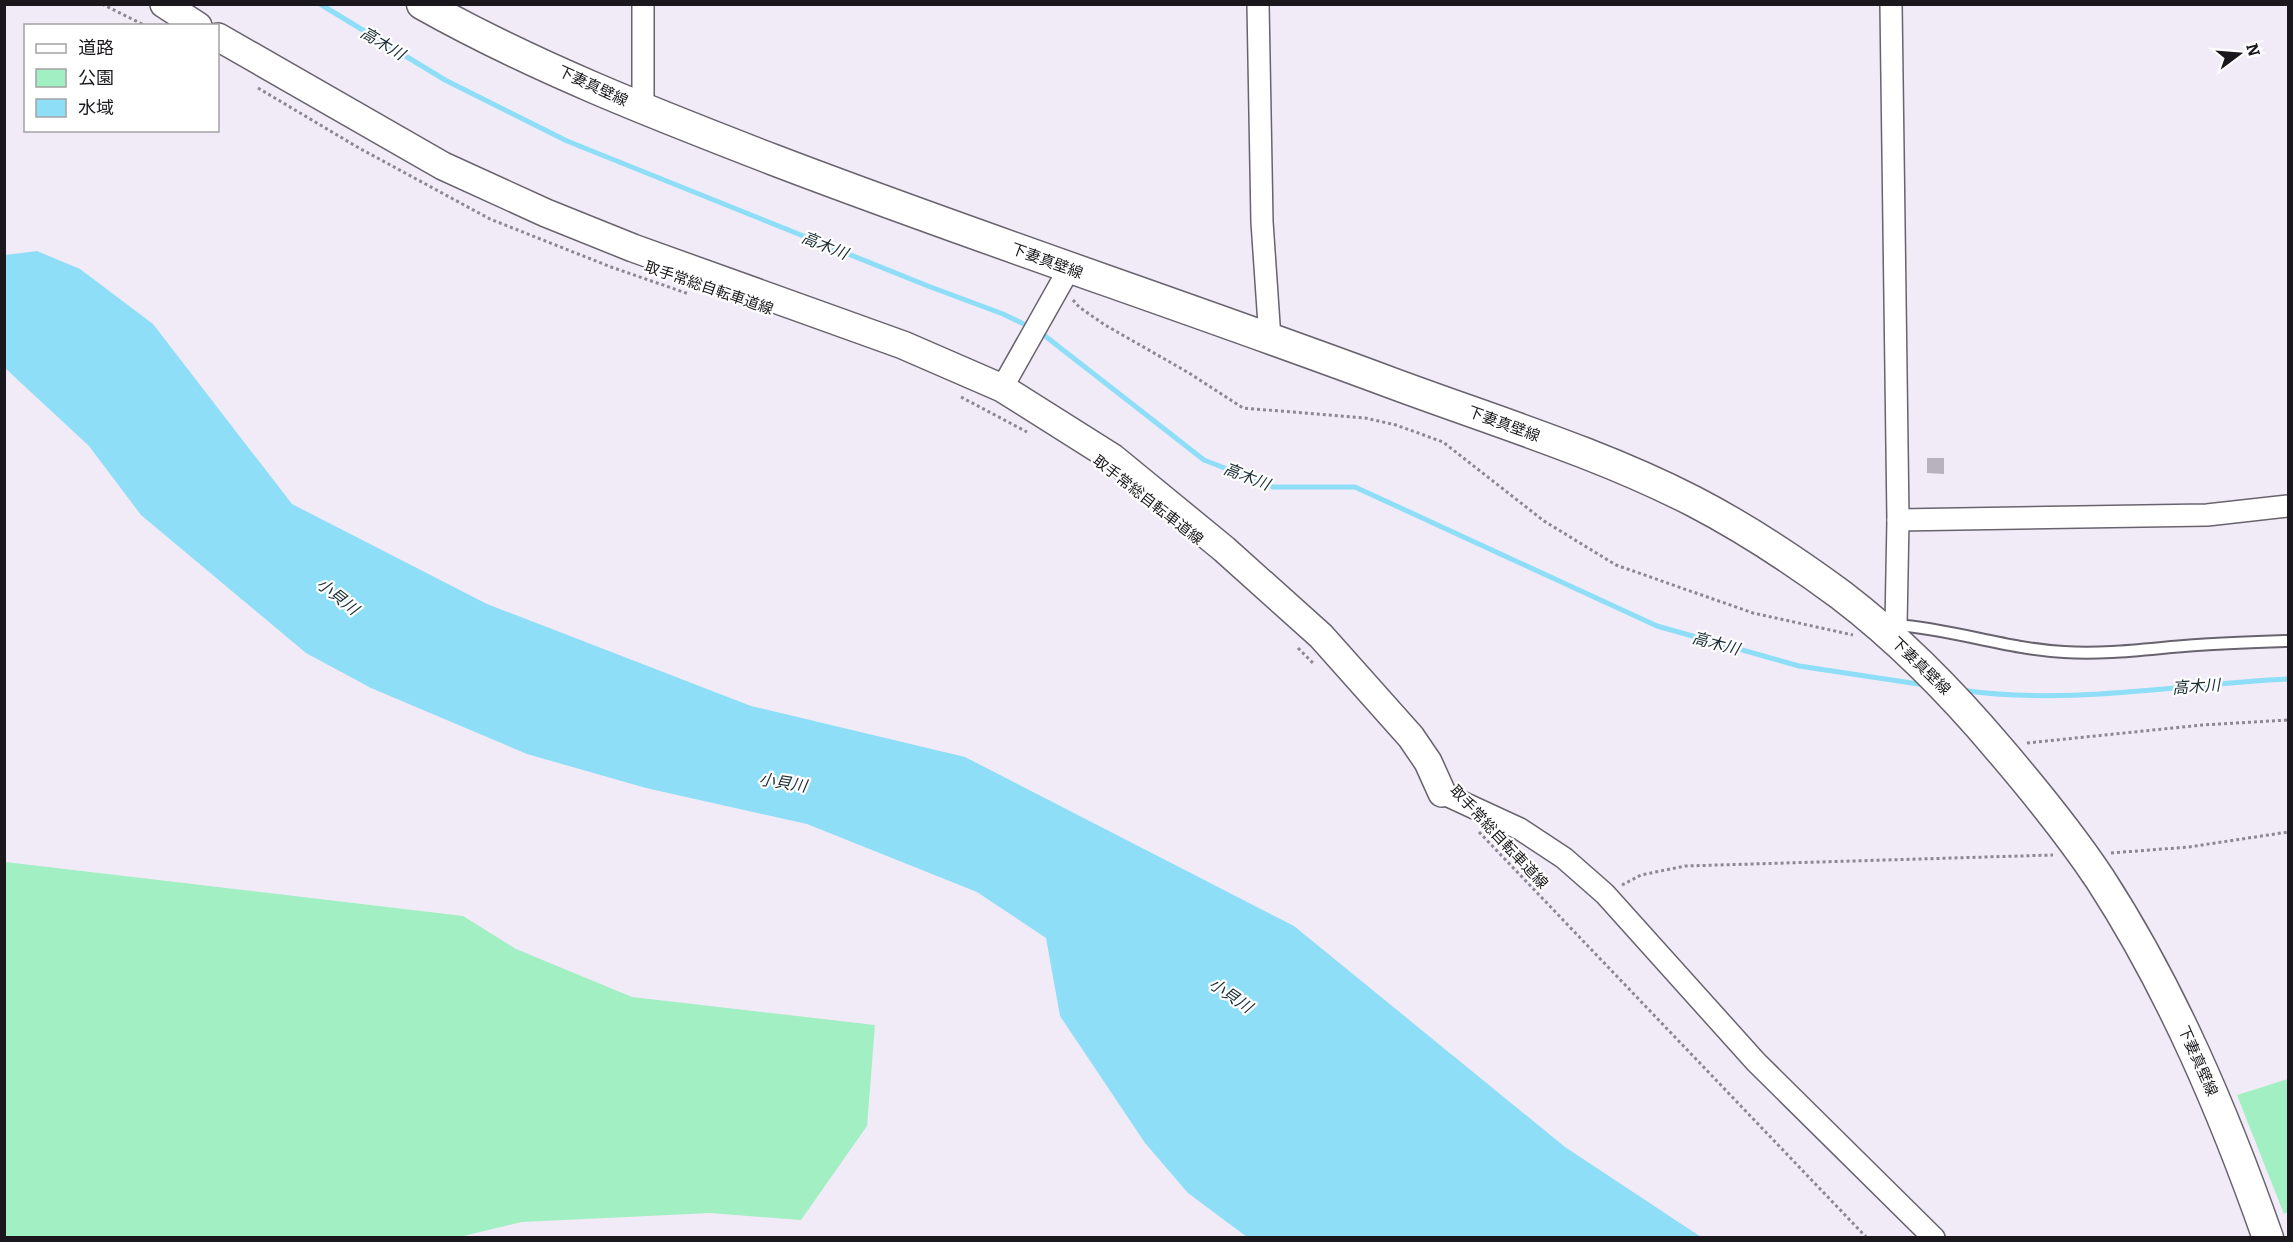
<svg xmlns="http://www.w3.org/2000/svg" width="2293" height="1242" font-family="Bitter,'Noto Sans JP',serif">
<rect width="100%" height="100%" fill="#f1ebf7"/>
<g fill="#a1efc2">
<path d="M5 862 463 916 516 949 632 997 875 1025 867 1126 801 1220 710 1213 522 1222 455 1238 5 1237Z"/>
<path d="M2288 1079V1212L2284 1214 2237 1095Z"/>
</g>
<path fill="#8edef8" d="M37 251 80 269 153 324 292 504 487 604 751 706 965 757 1294 926 1565 1147 1701 1237H1247L1188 1193 1145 1143 1060 1016 1046 938 977 892 807 824 646 788 527 754 371 688 306 653 141 515 89 446 5 368V255Z"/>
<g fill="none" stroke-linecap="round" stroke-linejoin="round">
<g stroke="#8edef8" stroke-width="5">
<path d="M320 4 445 80 567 141 928 286 1003 314 1032 328"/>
<path d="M1040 332 1204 460 1273 487H1355L1657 626 1799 666 1925 685"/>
<path d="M1961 690C2069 706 2180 684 2288 679"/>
</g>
</g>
<path fill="#b8b2be" d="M1927 458H1944V474L1927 473Z"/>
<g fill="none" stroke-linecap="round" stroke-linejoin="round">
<defs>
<path id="service" d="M1896 625C1953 629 2007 649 2064 652 2108 655 2153 648 2197 645 2227 643 2258 642 2288 641"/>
<g id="minor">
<path d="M1258 4 1262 222 1270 339"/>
<path d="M641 108 643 94V4"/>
<path d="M1002 388 1069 269"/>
<path d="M1898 520 2207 515 2288 506"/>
<path d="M1888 634 1896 625 1898 520 1891 4"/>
<path d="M1442 793 1520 829 1564 858 1605 894 1756 1062 1934 1238"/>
</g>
<g id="tertiary">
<path d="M164 4 198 26"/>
<path d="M218 37 443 166 546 213 633 248 903 345 1002 388 1113 458 1224 549 1321 636 1411 737 1428 762 1442 793"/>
</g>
<path id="secondary" d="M422 4C534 67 655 114 774 160 978 238 1185 306 1389 382 1491 420 1597 452 1693 501 1745 528 1795 561 1841 595 1900 640 1952 693 2000 750 2035 791 2070 834 2100 879 2172 990 2224 1113 2268 1238"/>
</defs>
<use href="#service" stroke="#68636e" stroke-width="14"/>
<use href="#minor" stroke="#68636e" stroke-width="24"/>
<use href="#tertiary" stroke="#68636e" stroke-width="30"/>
<use href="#secondary" stroke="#68636e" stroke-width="33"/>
<g stroke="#8c8891" stroke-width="3" stroke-dasharray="3 3" stroke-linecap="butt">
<path d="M102 4 146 26"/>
<path d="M258 88 359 148 490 219 611 267 689 294"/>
<path d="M1073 300 1079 307 1105 325 1189 373 1243 408 1365 418 1396 425 1443 442 1544 521 1616 565 1753 613 1853 635"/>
<path d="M961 397 1027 432"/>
<path d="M1298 648 1315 665"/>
<path d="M2027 743 2202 725 2288 720"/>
<path d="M1479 832 1867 1238"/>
<path d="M2111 853 2189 847 2288 832"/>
<path d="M1622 885 1641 875 1685 866 2053 855"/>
</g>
<use href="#service" stroke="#fff" stroke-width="10"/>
<use href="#minor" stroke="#fff" stroke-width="21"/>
<use href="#tertiary" stroke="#fff" stroke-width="27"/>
<use href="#secondary" stroke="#fff" stroke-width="30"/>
</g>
<g text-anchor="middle" stroke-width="4.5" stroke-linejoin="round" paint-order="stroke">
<g font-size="15" fill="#1a181c" stroke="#fff">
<text transform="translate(593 86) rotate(25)" y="5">下妻真壁線</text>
<text transform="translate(1047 261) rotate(20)" y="5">下妻真壁線</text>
<text transform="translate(709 288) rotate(19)" y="5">取手常総自転車道線</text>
<text transform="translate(1504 424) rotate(20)" y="5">下妻真壁線</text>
<text transform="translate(1148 500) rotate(38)" y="5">取手常総自転車道線</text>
<text transform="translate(1921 666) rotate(44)" y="5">下妻真壁線</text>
<text transform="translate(1499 837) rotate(47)" y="5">取手常総自転車道線</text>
<text transform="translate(2198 1061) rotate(66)" y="5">下妻真壁線</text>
</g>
<g font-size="16" font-style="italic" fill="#1a2d33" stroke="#fff">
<text transform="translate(383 43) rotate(31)" y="6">高木川</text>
<text transform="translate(825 245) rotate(22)" y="6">高木川</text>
<text transform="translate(1247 476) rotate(21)" y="6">高木川</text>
<text transform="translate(338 596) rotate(38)" y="6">小貝川</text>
<text transform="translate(1716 643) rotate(15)" y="6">高木川</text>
<text transform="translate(2196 686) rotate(-4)" y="6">高木川</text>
<text transform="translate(783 782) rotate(9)" y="6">小貝川</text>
<text transform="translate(1231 995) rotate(34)" y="6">小貝川</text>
</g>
</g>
<rect width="2293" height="1242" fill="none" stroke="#1a181c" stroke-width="12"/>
<rect x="24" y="24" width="195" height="108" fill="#ffffff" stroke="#a3a3a4" stroke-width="1.5"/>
<rect x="36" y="44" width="30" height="9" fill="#ffffff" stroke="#a3a3a4" stroke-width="1.5"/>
<text x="78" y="54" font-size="18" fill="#1a181c">道路</text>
<rect x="36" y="69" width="30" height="18" fill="#a1efc2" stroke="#a3a3a4" stroke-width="1.5"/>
<text x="78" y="84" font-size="18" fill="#1a181c">公園</text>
<rect x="36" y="99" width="30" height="18" fill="#8edef8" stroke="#a3a3a4" stroke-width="1.5"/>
<text x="78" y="114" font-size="18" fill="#1a181c">水域</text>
<g transform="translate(2239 54) rotate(74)" stroke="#ffffff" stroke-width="4.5" paint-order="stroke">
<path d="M0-4.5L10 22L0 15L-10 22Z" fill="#1a181c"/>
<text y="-9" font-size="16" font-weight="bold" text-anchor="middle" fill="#1a181c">N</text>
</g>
</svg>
